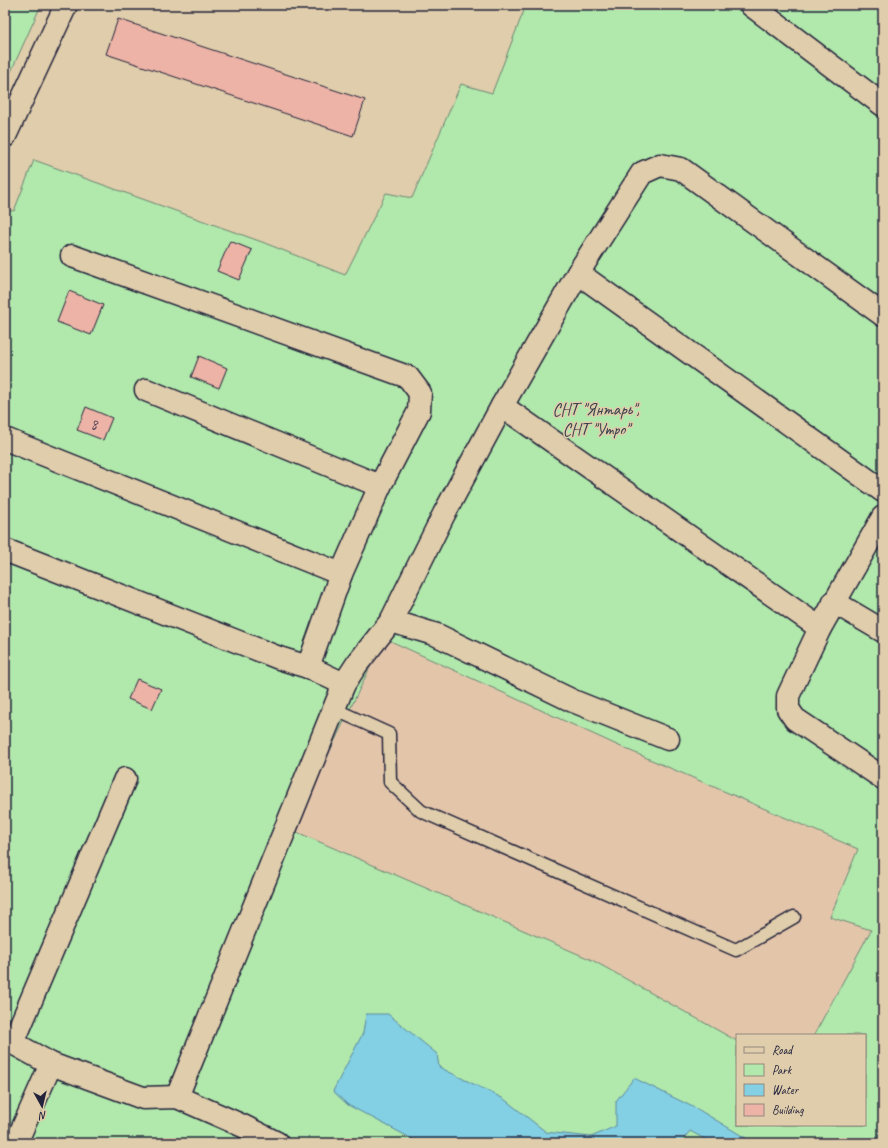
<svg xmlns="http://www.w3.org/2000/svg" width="888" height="1148" font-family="Caveat,sans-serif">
<rect width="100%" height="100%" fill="#dfcdab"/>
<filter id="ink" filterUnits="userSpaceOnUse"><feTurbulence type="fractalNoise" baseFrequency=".025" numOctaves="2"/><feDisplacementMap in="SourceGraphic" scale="8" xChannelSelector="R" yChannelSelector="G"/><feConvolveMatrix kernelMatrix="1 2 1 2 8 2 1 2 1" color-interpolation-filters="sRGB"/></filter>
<g filter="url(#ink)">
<path fill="#e3c5aa" d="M384 638 619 746 858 849 830 917 872 930 814 1035H737V1041L592 960 292 830Z"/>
<g fill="#b1e8ab" stroke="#6a8573" fill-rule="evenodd">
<path d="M5 5H41L5 85Z"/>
<path d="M526 5H883V1143H5V210L14 211 34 160 262 242 345 275 386 193 412 198 461 84 492 93ZM384 638 619 746 858 849 830 917 871 930 814 1035H865V1125H737V1041L592 960 292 830Z"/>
</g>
<path fill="#83cfe3" stroke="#5c8aa0" d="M366 1014H388L437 1054 439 1067 504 1099 546 1132 591 1137 616 1126V1101L634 1078 699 1110 754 1143H712L690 1131 680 1143H420L348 1105 333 1091 363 1033Z"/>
<g fill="#edb3a6" stroke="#22223b">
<path d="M118 19 365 100 353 136 106 54Z"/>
<path d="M230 241 252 250 239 280 217 271Z"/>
<path d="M69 291 103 305 91 335 57 322Z"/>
<path d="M199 356 227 368 219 388 191 377Z"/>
<path d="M86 407 112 418 103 440 77 430Z"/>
<path d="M137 679 161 689 152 709 128 699Z"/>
</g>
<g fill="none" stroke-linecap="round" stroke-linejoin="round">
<defs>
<path id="lane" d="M334 709 389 734 390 782 421 811 736 950 794 917"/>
<g id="street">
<path d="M751 5 883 105"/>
<path d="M72 256 408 377 420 393 419 411 380 486 341 574 308 667 344 684"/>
<path d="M578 273 883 491"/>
<path d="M146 390 380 486"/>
<path d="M502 406 820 628"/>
<path d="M5 439 341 574"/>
<path d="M883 517 820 628 788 696V709L795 719 883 778"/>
<path d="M5 550 279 658 308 667"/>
<path d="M834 602 883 631"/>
<path d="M391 621 437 635 573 701 668 739"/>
<path d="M5 1040 13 1043 51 1064 143 1098 177 1097 243 1126 277 1143"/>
<path d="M13 1043 125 779"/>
<path d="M177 1097 344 684 357 664 391 621 444 514 502 406 578 273 642 173 660 165 681 169 883 315"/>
<path d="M16 1143 51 1064"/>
</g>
<path id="secondary" d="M5 136 66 5"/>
</defs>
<use href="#lane" stroke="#22223b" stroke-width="15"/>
<use href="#street" stroke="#22223b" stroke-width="25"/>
<use href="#secondary" stroke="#22223b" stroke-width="25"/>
<use href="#lane" stroke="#dfcdab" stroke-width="12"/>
<use href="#street" stroke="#dfcdab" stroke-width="22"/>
<use href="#secondary" stroke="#dfcdab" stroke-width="22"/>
</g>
</g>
<g text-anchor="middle" stroke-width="3" stroke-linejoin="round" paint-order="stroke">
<g font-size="15" fill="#554656">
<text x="94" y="429">8</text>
</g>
<g font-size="17" fill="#37404c" stroke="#dfcdab">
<text x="596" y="415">СНТ "Янтарь",<tspan x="596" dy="20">СНТ "Утро"</tspan></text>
</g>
</g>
<rect width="888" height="1148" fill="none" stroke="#dfcdab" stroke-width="20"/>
<rect x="10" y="10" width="868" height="1128" fill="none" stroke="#22223b" stroke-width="1.5" filter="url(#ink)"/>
<rect x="736" y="1034" width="130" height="92" fill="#dfcdab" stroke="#93897e"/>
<rect x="744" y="1047" width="20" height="6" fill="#dfcdab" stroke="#93897e"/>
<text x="772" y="1054" font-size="12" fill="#22223b">Road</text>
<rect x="744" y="1064" width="20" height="12" fill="#b1e8ab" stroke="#93897e"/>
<text x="772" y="1074" font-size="12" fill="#22223b">Park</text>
<rect x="744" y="1084" width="20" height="12" fill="#83cfe3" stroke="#93897e"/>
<text x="772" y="1094" font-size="12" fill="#22223b">Water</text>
<rect x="744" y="1104" width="20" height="12" fill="#edb3a6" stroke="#93897e"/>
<text x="772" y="1114" font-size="12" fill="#22223b">Building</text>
<g transform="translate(42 1106) rotate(172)" stroke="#dfcdab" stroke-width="3" paint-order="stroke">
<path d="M0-3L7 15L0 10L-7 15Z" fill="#22223b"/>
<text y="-6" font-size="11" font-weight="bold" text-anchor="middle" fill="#22223b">N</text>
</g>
</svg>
